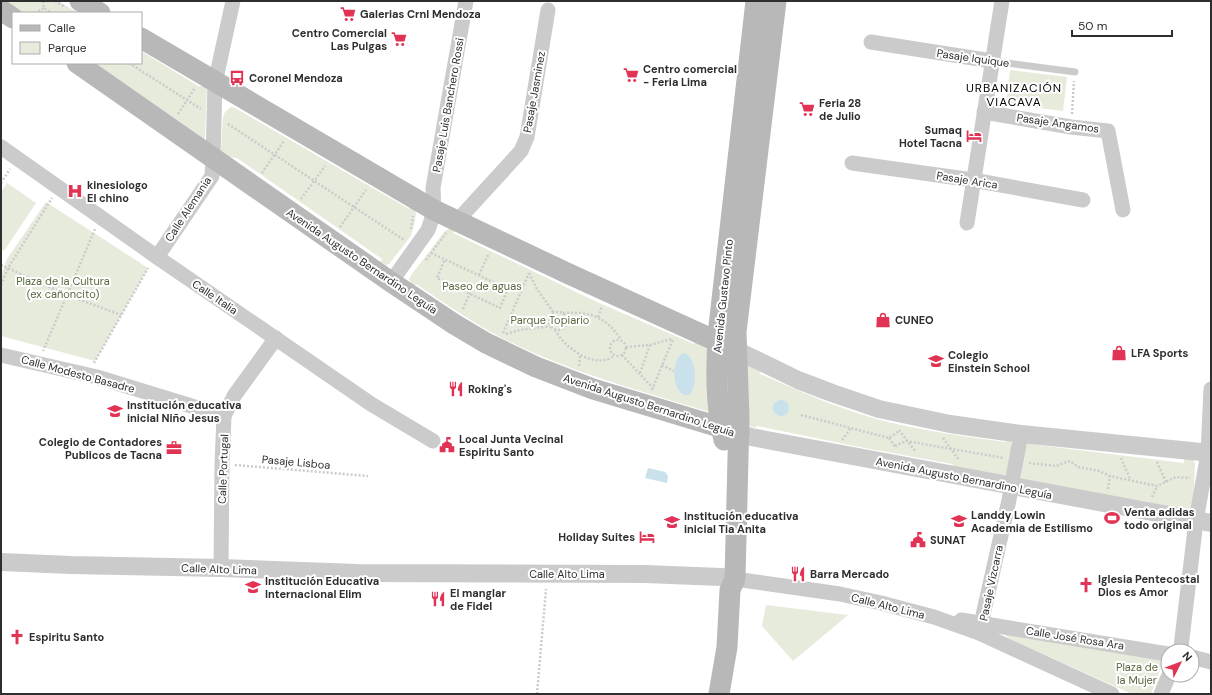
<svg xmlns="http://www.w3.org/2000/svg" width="1212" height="695" font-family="'DM Sans',sans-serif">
<rect width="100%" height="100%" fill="#fff"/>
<g fill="#e6ebdc">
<path d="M4 1H58L78 13H23Z"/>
<path d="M141 51 200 87 203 84 207 86 205 137 203 140 200 139 199 135 95 63H141Z"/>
<path d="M1010 70 1067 77 1063 111 1006 104Z"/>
<path d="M231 107 235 108 409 209 411 206 416 210 415 221 411 236 389 264 386 265 381 262 382 259 237 158C231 158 225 156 221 151L223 117 225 112Z"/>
<path d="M7 183 36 203 4 251 1 249V192Z"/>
<path d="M46 202 148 268 95 361 1 336V274L7 259Z"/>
<path d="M450 228 456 229 453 233 597 302 694 344 695 342 704 346 707 349 709 412C638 390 565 371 498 336 469 320 443 302 416 284L413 287 409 279 412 274 445 231Z"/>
<path d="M748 363 761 369 760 374C797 390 834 407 873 418 916 430 962 436 1006 442V439H1010C1014 449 1010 467 1005 476L957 469 952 464 854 446 757 426 755 428 749 426 746 365Z"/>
<path d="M1027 442 1038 445 1184 463V458L1193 460 1195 463 1193 513C1160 503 1127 499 1093 493 1069 489 1045 484 1021 479Z"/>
<path d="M766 605 848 615 793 661 762 626Z"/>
<path d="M1005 634 1163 660V662L1151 694H1132L1012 640 1007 637Z"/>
</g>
<g fill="#c9e1eb">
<path d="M684 353C700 358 697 399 685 395 672 392 670 358 684 353Z"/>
<circle cx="781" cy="408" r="8"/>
<path d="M648 468 665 472 668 476 667 483 645 478Z"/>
</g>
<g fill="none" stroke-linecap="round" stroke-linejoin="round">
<g stroke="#cbcbcb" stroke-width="2.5" stroke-dasharray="2 2" stroke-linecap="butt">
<path d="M43 1 44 8 51 13"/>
<path d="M55 1 65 7"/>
<path d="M35 13 44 8"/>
<path d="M129 63 201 109"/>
<path d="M178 114 195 88"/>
<path d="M1072 114 1074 81"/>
<path d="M228 124 404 240"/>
<path d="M262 173 284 141"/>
<path d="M1 183 10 169"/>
<path d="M301 199 325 166"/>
<path d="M340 227 366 190"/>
<path d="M95 229 67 295 121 315"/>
<path d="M411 229 413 216"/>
<path d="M431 253 508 289 500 308 437 278 445 259"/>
<path d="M426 260 446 233"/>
<path d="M1 265 67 295 43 351"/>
<path d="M529 273 537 289 554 313"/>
<path d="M479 275 489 253"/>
<path d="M1 285 8 268 52 198"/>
<path d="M463 309 470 293"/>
<circle cx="558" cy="321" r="9"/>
<path d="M563 313C589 311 607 317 621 340"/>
<path d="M598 317 602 306"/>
<path d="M555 330C565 348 594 370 614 356"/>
<path d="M503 333 529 273"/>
<path d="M506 334 520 330 550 326"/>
<circle cx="618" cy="348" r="8"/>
<path d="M626 347 650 345 671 339"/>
<path d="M622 355 653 388"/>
<path d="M94 363 148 268"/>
<path d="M662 365 674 371"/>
<path d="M579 366 580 356"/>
<path d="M640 373 650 345"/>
<path d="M652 390 673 339"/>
<path d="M801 415 889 438 899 431"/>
<path d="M899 430 916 452"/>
<path d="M889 438 896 448"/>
<path d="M943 438 959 460"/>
<path d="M842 440 851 428"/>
<path d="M895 446 906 441 1004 458"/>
<path d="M1121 458 1130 479"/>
<path d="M1157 462 1166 482"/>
<path d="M1029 463 1056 466 1070 461 1078 467 1099 471 1110 476 1157 486 1176 477 1190 478"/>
<path d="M235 465 368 476"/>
<path d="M1108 489 1110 476"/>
<path d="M1152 497 1157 486"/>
<path d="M537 694 546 589"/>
</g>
<path stroke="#cbcbcb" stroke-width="7" d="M992 61 1075 72"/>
<g stroke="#cbcbcb" stroke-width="15">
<path d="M871 42 992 61"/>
<path d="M984 112 1071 127 1108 131 1123 210"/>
<path d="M1 147 157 257 371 404 433 441"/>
<path d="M852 163 973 180 1083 200"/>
<path d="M457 221 521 151 527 137 548 10"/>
<path d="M967 223 1002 1"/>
<path d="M157 257 212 176 213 159 215 83 233 1"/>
<path d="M391 282 428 230C434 216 434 203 433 188L466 1"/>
<path d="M1 355 97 377 224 416"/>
<path d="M221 568 222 464 224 416 234 396 276 338"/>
<path d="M735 579 840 594 881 603 934 617 979 633 1112 694"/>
<path d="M961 620 1168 654"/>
<path d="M979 633 1009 500 1021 434"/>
<path d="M1179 651 1181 647 1196 521 1208 453 1211 389"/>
<path d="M1192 657 1211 662"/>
<path d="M1161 694 1169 675"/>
</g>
<g stroke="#cbcbcb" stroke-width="18">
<path d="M736 350 798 380 832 393 879 409 950 424 1021 434 1211 453"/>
<path d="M739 433 751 437 1211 523"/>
<path d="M1 562 71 565 221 568 357 573 645 574 721 577 735 579"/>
</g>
<g stroke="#b8b8b8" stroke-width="21">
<path d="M80 1 100 13"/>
<path d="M1 10 13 18"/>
<path d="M141 38 434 210 569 274 736 350"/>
<path d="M77 63 391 282 454 324 486 343 536 367 593 389 739 433"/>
<path d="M724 440C715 403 716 364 719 326L756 1"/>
<path d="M719 694 727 647 730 590 735 579 739 418 736 332 776 1"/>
</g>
</g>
<defs>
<symbol id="supermarket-bare" viewBox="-9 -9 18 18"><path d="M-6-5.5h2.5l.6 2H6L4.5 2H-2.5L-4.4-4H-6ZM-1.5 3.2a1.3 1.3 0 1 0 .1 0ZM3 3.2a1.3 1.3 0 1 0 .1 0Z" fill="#e13454" stroke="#fff" stroke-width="2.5" paint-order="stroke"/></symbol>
<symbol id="bus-bare" viewBox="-9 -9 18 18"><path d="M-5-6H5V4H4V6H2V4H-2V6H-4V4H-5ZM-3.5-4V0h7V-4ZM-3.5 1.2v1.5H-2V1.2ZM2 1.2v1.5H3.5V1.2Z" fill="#e13454" stroke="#fff" stroke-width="2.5" paint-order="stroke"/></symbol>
<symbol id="hotel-bare" viewBox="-9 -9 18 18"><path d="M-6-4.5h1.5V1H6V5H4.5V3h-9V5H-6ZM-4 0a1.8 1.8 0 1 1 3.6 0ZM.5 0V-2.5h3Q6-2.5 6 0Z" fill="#e13454" stroke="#fff" stroke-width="2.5" paint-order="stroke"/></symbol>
<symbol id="hospital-bare" viewBox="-9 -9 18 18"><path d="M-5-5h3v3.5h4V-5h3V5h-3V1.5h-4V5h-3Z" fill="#e13454" stroke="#fff" stroke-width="2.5" paint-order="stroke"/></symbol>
<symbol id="shop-bare" viewBox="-9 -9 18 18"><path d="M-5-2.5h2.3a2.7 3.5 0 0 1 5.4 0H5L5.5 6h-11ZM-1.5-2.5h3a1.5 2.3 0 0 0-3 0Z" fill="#e13454" stroke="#fff" stroke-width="2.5" paint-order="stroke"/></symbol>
<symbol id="school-bare" viewBox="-9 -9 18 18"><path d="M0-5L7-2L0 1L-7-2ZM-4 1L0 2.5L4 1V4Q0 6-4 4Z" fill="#e13454" stroke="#fff" stroke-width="2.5" paint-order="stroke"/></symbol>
<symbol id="restaurant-bare" viewBox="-9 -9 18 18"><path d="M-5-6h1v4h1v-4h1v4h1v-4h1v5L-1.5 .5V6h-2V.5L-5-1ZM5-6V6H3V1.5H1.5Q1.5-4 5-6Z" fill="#e13454" stroke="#fff" stroke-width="2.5" paint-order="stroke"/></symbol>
<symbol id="civic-bare" viewBox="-9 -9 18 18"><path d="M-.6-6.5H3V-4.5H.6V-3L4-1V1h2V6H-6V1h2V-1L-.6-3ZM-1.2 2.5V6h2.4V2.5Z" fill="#e13454" stroke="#fff" stroke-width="2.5" paint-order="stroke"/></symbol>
<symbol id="office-bare" viewBox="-9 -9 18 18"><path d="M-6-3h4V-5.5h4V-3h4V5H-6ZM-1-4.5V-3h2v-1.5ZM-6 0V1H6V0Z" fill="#e13454" stroke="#fff" stroke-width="2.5" paint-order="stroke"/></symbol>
<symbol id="stadium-bare" viewBox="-9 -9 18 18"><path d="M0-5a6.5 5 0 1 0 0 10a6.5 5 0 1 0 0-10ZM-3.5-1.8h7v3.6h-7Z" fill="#e13454" stroke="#fff" stroke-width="2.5" paint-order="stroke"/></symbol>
<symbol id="university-bare" viewBox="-9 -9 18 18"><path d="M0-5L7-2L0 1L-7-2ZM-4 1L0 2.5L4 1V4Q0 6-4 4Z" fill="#e13454" stroke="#fff" stroke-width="2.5" paint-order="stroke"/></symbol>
<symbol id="church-bare" viewBox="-9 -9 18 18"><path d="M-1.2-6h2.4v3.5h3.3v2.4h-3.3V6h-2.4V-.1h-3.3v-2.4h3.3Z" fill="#e13454" stroke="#fff" stroke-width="2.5" paint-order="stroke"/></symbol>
</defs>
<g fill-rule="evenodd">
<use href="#supermarket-bare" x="337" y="3" width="22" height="22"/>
<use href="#supermarket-bare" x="388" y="28" width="22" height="22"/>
<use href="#supermarket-bare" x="620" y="64" width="22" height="22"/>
<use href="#bus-bare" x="226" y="67" width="22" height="22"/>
<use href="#supermarket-bare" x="796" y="98" width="22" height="22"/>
<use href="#hotel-bare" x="963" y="125" width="22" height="22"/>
<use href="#hospital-bare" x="64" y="180" width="22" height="22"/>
<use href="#shop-bare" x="872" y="309" width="22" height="22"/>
<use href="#shop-bare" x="1108" y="342" width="22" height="22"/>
<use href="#school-bare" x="925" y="350" width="22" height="22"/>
<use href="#restaurant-bare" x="445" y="378" width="22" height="22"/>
<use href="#school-bare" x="104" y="400" width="22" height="22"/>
<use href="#civic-bare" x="436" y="434" width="22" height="22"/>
<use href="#office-bare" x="163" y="437" width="22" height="22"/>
<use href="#stadium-bare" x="1101" y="507" width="22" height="22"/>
<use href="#university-bare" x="948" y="510" width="22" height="22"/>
<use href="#school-bare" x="661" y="511" width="22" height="22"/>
<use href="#hotel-bare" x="636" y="526" width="22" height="22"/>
<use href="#civic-bare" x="907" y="529" width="22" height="22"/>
<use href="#restaurant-bare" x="787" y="563" width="22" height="22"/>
<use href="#church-bare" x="1075" y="574" width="22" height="22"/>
<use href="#school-bare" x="242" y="576" width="22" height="22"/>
<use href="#restaurant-bare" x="427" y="588" width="22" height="22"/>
<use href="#church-bare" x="6" y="626" width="22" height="22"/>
</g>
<g text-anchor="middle" stroke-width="4" stroke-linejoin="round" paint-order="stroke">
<g font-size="11" font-weight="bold" fill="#2e2e2e" stroke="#fff" text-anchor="start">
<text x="360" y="18">Galerias Crnl Mendoza</text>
<text x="387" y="37" text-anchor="end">Centro Comercial<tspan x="387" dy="13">Las Pulgas</tspan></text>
<text x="643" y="73">Centro comercial<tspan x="643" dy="13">- Feria Lima</tspan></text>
<text x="249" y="82">Coronel Mendoza</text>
<text x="819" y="107">Feria 28<tspan x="819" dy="13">de Julio</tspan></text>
<text x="962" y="134" text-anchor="end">Sumaq<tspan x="962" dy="13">Hotel Tacna</tspan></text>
<text x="87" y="189">kinesiologo<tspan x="87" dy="13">El chino</tspan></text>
<text x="895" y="324">CUNEO</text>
<text x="1131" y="357">LFA Sports</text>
<text x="948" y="359">Colegio<tspan x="948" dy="13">Einstein School</tspan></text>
<text x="468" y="393">Roking's</text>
<text x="127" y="409">Institución educativa<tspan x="127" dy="13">inicial Niño Jesus</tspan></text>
<text x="459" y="443">Local Junta Vecinal<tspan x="459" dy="13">Espiritu Santo</tspan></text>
<text x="162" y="446" text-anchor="end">Colegio de Contadores<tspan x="162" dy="13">Publicos de Tacna</tspan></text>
<text x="1124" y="516">Venta adidas<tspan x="1124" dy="13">todo original</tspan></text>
<text x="971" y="519">Landdy Lowin<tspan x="971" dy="13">Academia de Estilismo</tspan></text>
<text x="684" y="520">Institución educativa<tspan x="684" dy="13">inicial Tia Anita</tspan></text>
<text x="635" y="541" text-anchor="end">Holiday Suites</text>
<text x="930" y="544">SUNAT</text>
<text x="810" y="578">Barra Mercado</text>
<text x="1098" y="583">Iglesia Pentecostal<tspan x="1098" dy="13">Dios es Amor</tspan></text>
<text x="265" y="585">Institución Educativa<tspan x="265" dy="13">Internacional Elim</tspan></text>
<text x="450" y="597">El manglar<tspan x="450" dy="13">de Fidel</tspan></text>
<text x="29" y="641">Espiritu Santo</text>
</g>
<g font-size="11" fill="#2e2e2e" stroke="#fff">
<text transform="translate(973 58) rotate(8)" y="4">Pasaje Iquique</text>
<text transform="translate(534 92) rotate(-80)" y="4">Pasaje Jasminez</text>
<text transform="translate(448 105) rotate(-80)" y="4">Pasaje Luis Banchero Rossi</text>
<text transform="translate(1058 123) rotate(8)" y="4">Pasaje Angamos</text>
<text transform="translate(967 180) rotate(9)" y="4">Pasaje Arica</text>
<text transform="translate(188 209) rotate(-57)" y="4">Calle Alemania</text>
<text transform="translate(362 261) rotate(34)" y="4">Avenida Augusto Bernardino Leguía</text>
<text transform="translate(723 296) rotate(-84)" y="4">Avenida Gustavo Pinto</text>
<text transform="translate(215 297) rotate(34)" y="4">Calle Italia</text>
<text transform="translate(78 374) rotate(15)" y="4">Calle Modesto Basadre</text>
<text transform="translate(649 405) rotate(18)" y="4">Avenida Augusto Bernardino Leguía</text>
<text transform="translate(296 462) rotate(5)" y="4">Pasaje Lisboa</text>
<text transform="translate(223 469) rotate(-88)" y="4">Calle Portugal</text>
<text transform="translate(964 478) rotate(11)" y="4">Avenida Augusto Bernardino Leguía</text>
<text transform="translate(219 569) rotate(2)" y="4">Calle Alto Lima</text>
<text x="567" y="578">Calle Alto Lima</text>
<text transform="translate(991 583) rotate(-78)" y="4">Pasaje Vizcarra</text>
<text transform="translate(888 606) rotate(14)" y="4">Calle Alto Lima</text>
<text transform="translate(1075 638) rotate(9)" y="4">Calle José Rosa Ara</text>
</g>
<g font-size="11" fill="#56693d" stroke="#fff">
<text x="63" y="285">Plaza de la Cultura<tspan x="63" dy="13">(ex cañoncito)</tspan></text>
<text x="482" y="290">Paseo de aguas</text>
<text x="550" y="324">Parque Topiario</text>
<text x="1137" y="671">Plaza de<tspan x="1137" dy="13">la Mujer</tspan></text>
</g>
<g font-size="12" letter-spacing="1" fill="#000" stroke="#fff">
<text x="1014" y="92">URBANIZACIÓN<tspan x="1014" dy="14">VIACAVA</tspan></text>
</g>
</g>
<rect width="1212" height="695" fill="none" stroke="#2e2e2e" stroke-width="4"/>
<rect x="12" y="12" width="130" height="52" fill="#ffffff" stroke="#ababab"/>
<rect x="20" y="25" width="20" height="6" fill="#b8b8b8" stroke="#ababab"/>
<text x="48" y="32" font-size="12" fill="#2e2e2e">Calle</text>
<rect x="20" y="42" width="20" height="12" fill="#e6ebdc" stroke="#ababab"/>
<text x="48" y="52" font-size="12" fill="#2e2e2e">Parque</text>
<g transform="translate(1180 663) rotate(48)"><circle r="19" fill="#ffffff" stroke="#ababab"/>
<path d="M0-3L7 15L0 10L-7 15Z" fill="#e13454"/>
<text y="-6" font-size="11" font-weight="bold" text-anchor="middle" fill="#2e2e2e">N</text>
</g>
<path d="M1072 30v6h100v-6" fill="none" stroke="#2e2e2e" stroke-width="2"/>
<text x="1078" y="30" font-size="12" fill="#2e2e2e" stroke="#ffffff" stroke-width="3" paint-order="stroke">50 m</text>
</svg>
